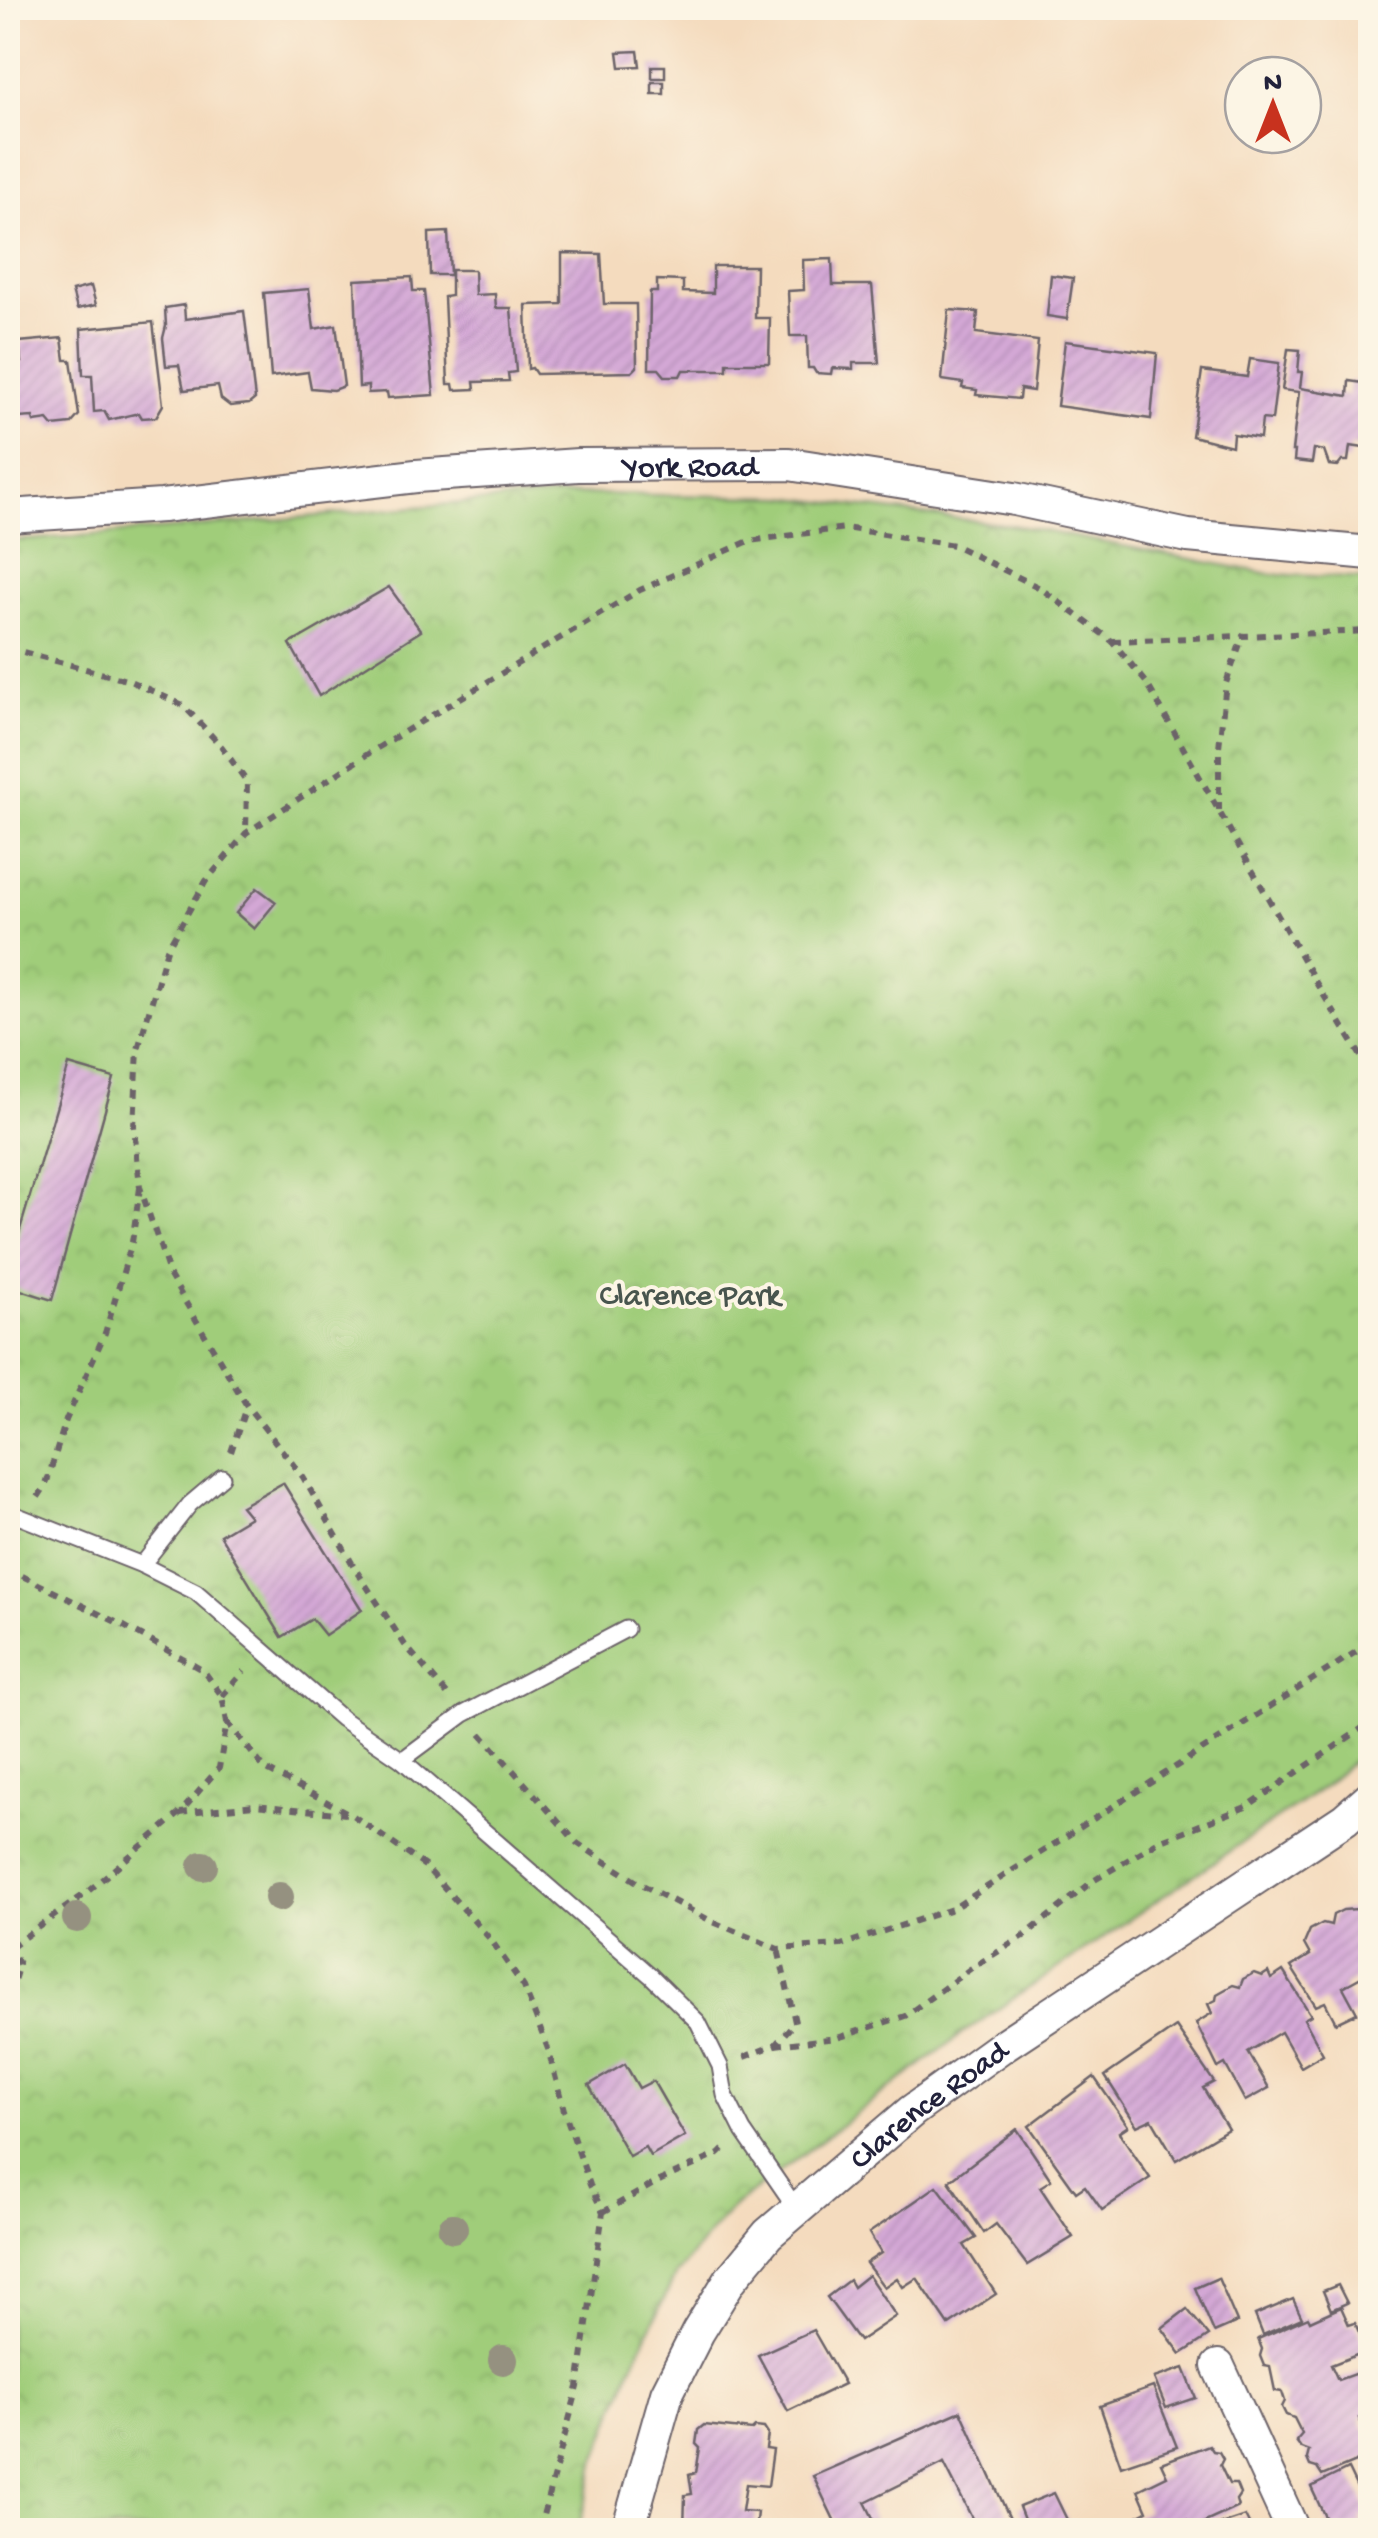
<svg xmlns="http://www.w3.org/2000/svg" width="1378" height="2538" font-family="'Gochi Hand',sans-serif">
<defs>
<pattern id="park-crowns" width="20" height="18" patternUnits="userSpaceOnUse" patternTransform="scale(2.5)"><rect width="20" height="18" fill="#a0cd7a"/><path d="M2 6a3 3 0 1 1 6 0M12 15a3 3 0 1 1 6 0" fill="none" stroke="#8ab06a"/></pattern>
<pattern id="building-hatch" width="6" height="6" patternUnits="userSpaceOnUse" patternTransform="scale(2.5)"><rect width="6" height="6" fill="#d4a8d6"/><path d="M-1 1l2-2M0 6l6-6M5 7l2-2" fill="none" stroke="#b690b9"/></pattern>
</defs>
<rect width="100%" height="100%" fill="#fcf5e5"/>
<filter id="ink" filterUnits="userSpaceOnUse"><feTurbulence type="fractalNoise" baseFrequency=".01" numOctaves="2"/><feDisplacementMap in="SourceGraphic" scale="20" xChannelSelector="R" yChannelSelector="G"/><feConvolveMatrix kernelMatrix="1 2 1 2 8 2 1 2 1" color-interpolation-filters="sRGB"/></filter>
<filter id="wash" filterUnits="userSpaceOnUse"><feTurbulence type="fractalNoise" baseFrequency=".0048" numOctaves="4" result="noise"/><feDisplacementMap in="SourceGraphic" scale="40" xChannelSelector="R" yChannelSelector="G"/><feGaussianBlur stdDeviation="2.25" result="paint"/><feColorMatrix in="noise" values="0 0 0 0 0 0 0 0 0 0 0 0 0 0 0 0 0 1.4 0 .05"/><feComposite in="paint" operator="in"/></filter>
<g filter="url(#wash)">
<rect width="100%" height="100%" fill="#f4dbbe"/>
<path fill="url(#park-crowns)" stroke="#61785a" stroke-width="2.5" d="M585 494 783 497 1017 526 1270 574 1370 579V1746L1323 1787 963 2033 730 2209 676 2274 630 2370 596 2460 578 2530H8V541C200 530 392 506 585 494Z"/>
<g id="blocks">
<g fill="url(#building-hatch)">
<path d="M638 51 640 66 620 67 618 52Z"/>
<rect x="652" y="66" width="13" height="12"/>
<rect x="652" y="82" width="12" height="12"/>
<path d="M448 232 450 275H430L429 233Z"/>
<path d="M562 253 601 254 604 304H636L637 367 632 372 536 374 532 368 528 369 526 305 562 304Z"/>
<path d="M832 259 833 285H872L879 363H853V369L832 368 831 374 816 373 813 368H808L807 336H790L788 291 804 290 803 260Z"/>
<path d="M713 266H756L755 318H770L769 363H727V370H683L680 376H665L659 369H649L650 292H657V280L683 281V292L713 293Z"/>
<path d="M451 270H474L475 295 495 294 496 308H511L516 372 508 373 509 381 474 382 475 389 454 390 453 384H448L444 297 451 296Z"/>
<path d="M1051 275 1073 278 1067 319 1047 316Z"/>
<path d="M412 277 413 291H424L434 395 388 398 387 392 368 393V386L359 387 355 280Z"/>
<path d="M91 286 96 305 77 309 72 291Z"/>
<path d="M309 289 314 329 336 325 344 386 333 390 311 388 308 372 271 377 264 293Z"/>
<path d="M184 305 185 319 244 311 255 399 249 404 230 406 221 399 218 386 184 390 179 365 166 366 163 338 166 326 165 308Z"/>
<path d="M949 310 978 312 976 333 1038 341 1033 391 1020 389 1019 399 976 395 977 390 962 388 963 383 942 380Z"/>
<path d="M153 322 163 405 156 417 142 418 139 413 109 420 104 411 94 412 92 375H83L81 329Z"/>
<path d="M62 338 65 360H71L79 415 71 424 53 426 48 420 34 422 33 417 18 418 10 411 8 363 21 362 19 342Z"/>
<path d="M1065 341 1157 353 1151 419 1057 406Z"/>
<path d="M1366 348 1370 349V374L1364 373Z"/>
<path d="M1288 349 1300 350 1298 372H1302L1300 388 1348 396 1349 381 1370 384 1364 448 1350 446 1348 461H1342L1338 466 1329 465 1324 451 1314 449 1312 463 1294 461 1295 451H1292L1299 392 1282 390Z"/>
<path d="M1250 359 1279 363 1272 420 1262 419 1260 438 1233 434 1232 446 1192 436 1202 371 1247 377Z"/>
<path d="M389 587 421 631 319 696 290 644Z"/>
<path d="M257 888 276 902 254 929 236 913Z"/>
<path d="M69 1065 114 1078 52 1300 8 1286V1270Z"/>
<path d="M283 1483 362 1610 325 1635 312 1619 282 1637 220 1535 250 1517 241 1506Z"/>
<path d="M1357 1909 1361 1915 1370 1910V1972L1343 1987 1357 2013 1336 2023 1325 2002 1316 2006 1291 1967 1310 1955 1304 1944 1310 1930 1323 1923 1331 1925 1333 1915 1343 1910Z"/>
<path d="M1283 1971 1311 2015 1304 2019 1323 2054 1301 2067 1281 2032 1248 2052 1269 2088 1245 2101 1225 2064 1218 2068 1196 2023 1212 2013 1208 2004 1216 2000 1217 1994 1233 1985 1240 1987 1243 1979 1254 1973 1262 1976 1268 1972 1271 1979Z"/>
<path d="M1176 2027 1214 2082 1203 2088 1228 2129 1176 2160 1152 2119 1137 2126 1105 2076Z"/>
<path d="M625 2064 639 2088 653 2081 685 2136 650 2156 645 2147 629 2156 589 2085Z"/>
<path d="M1094 2077 1128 2126 1119 2132 1150 2178 1102 2210 1085 2186 1076 2192 1029 2126Z"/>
<path d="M1017 2129 1051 2180 1040 2187 1073 2237 1027 2265 996 2224 984 2233 949 2181Z"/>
<path d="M937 2186 976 2238 964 2245 996 2294 949 2325 917 2278 903 2287 897 2278 884 2287 866 2263 881 2253 869 2233Z"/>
<path d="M868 2275 896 2316 859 2341 827 2297 849 2280 853 2287Z"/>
<path d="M1218 2278 1237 2322 1214 2332 1195 2288Z"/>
<path d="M1338 2285 1347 2303 1331 2310 1323 2291Z"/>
<path d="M1293 2299 1302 2318 1263 2335 1255 2315Z"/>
<path d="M1341 2307 1349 2325 1355 2323 1367 2351 1331 2365 1338 2380 1368 2369 1370 2374V2413L1359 2418 1365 2431 1370 2428V2456L1322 2476 1317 2468 1310 2466 1307 2459 1309 2451 1301 2448 1296 2441 1302 2434 1294 2418 1286 2415 1282 2407 1285 2401 1282 2392 1275 2391 1270 2367 1264 2366 1260 2356 1262 2349 1258 2339 1308 2317 1310 2321Z"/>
<path d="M1187 2309 1209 2336 1181 2354 1162 2328Z"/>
<path d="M813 2330 844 2384 788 2411 758 2355Z"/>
<path d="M1184 2368 1196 2398 1166 2408 1154 2378Z"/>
<path d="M1153 2387 1177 2447 1121 2466 1100 2406Z"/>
<path d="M961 2411 1015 2530H978L944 2463 865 2502 879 2530H839L813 2476Z"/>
<path d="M704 2425 752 2430 755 2427 764 2428 768 2434 766 2449 773 2450 768 2486 746 2484 742 2511 757 2512 755 2530H684L685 2495 692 2494 689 2474 696 2472 700 2448 696 2444 698 2430Z"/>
<path d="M1209 2445 1213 2451 1219 2452 1223 2459 1220 2465 1229 2484H1236L1240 2494 1236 2500 1238 2507 1190 2529 1187 2520 1162 2530H1118L1116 2527 1147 2511 1138 2490 1167 2476 1161 2463Z"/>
<path d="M1348 2469 1369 2513 1360 2518 1362 2523 1345 2530 1341 2527 1331 2530 1311 2487Z"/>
<path d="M1054 2493 1072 2530H1028L1019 2507Z"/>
<path d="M1245 2516 1252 2530H1217L1215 2526Z"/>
</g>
</g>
</g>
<g filter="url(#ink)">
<use href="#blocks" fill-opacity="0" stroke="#6c6369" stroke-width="2.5"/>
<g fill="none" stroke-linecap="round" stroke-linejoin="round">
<defs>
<g id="lane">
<path d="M8 1512 142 1565 196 1592 342 1719 402 1760 650 1975 698 2022 720 2066 725 2095 743 2131 796 2208"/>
<path d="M142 1565 190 1504 222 1477"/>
<path d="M402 1760 464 1714 626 1629"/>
</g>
<g id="street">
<path id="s1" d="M8 516 162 506 416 476 578 465 789 464 1014 499 1188 536 1370 553"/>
<path d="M1218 2366 1293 2530"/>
<path id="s2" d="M628 2530 667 2393 698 2332 730 2280 768 2234 912 2111 1005 2044 1345 1819 1370 1797"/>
</g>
</defs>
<use href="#lane" stroke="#6c6369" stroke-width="19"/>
<use href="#street" stroke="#6c6369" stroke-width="36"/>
<g stroke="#6c6369" stroke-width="6" stroke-dasharray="8 8" stroke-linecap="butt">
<path d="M1113 641 1370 631"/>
<path d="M8 648 130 681 183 705 222 747 247 782 246 833"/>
<path d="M1219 810V747L1226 683 1244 633"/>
<path d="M231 1452 246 1407"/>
<path d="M38 1497 46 1485 66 1420 105 1333 132 1242 140 1188"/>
<path d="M8 1569 122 1625 204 1671 222 1696 227 1722 219 1768 179 1814 86 1893 12 1946"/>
<path d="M8 1569 12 1542"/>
<path d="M447 1694 405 1645 356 1570 303 1477 247 1406 170 1276 140 1187 134 1126 138 1049 167 949 206 881 246 833 374 750 640 590 749 541 845 528 954 545 1040 588 1112 641 1146 682 1315 981 1370 1071"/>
<path d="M222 1696 244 1671"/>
<path d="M227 1722 265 1769 352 1815 425 1866 491 1940 524 1987 548 2049 564 2110 590 2185 603 2212 578 2387 539 2530"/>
<path d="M481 1734 577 1843 637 1882 711 1921 778 1949 841 1945 952 1909 1370 1643"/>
<path d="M180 1813 254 1805 346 1814"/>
<path d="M8 1943 19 1964 13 1984 8 1988"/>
<path d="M775 2045 837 2038 905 2016 970 1969 1024 1936 1093 1881 1159 1841 1246 1807 1370 1723"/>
<path d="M744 2057 775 2045 795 2022 778 1949"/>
<path d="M603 2212 661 2180 719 2154 725 2148"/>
</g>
<use href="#lane" stroke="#fff" stroke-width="15"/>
<use href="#street" stroke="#fff" stroke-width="32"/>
</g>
<g fill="#959180">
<circle cx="203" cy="1866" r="15"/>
<circle cx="279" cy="1897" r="15"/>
<circle cx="77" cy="1918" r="15"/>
<circle cx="453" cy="2228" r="15"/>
<circle cx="503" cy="2360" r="15"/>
</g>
</g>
<g text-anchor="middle" stroke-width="8" stroke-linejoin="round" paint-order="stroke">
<g font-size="32" fill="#22223b" stroke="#fcf5e5">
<text dy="11" stroke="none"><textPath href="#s1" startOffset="685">York Road</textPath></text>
<text dy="11" stroke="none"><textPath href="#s2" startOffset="538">Clarence Road</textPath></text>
</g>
<g font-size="32" fill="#48554e" stroke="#fcf5e5">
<text x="690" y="1304">Clarence Park</text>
</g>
</g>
<rect width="1378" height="2538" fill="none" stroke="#fcf5e5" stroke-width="40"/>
<g transform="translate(1273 105)"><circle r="48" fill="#fcf5e5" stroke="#a5a1a1" stroke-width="2.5"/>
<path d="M0-8L18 38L0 25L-18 38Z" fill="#c8321e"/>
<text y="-15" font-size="28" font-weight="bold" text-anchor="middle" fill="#22223b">N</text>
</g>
</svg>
